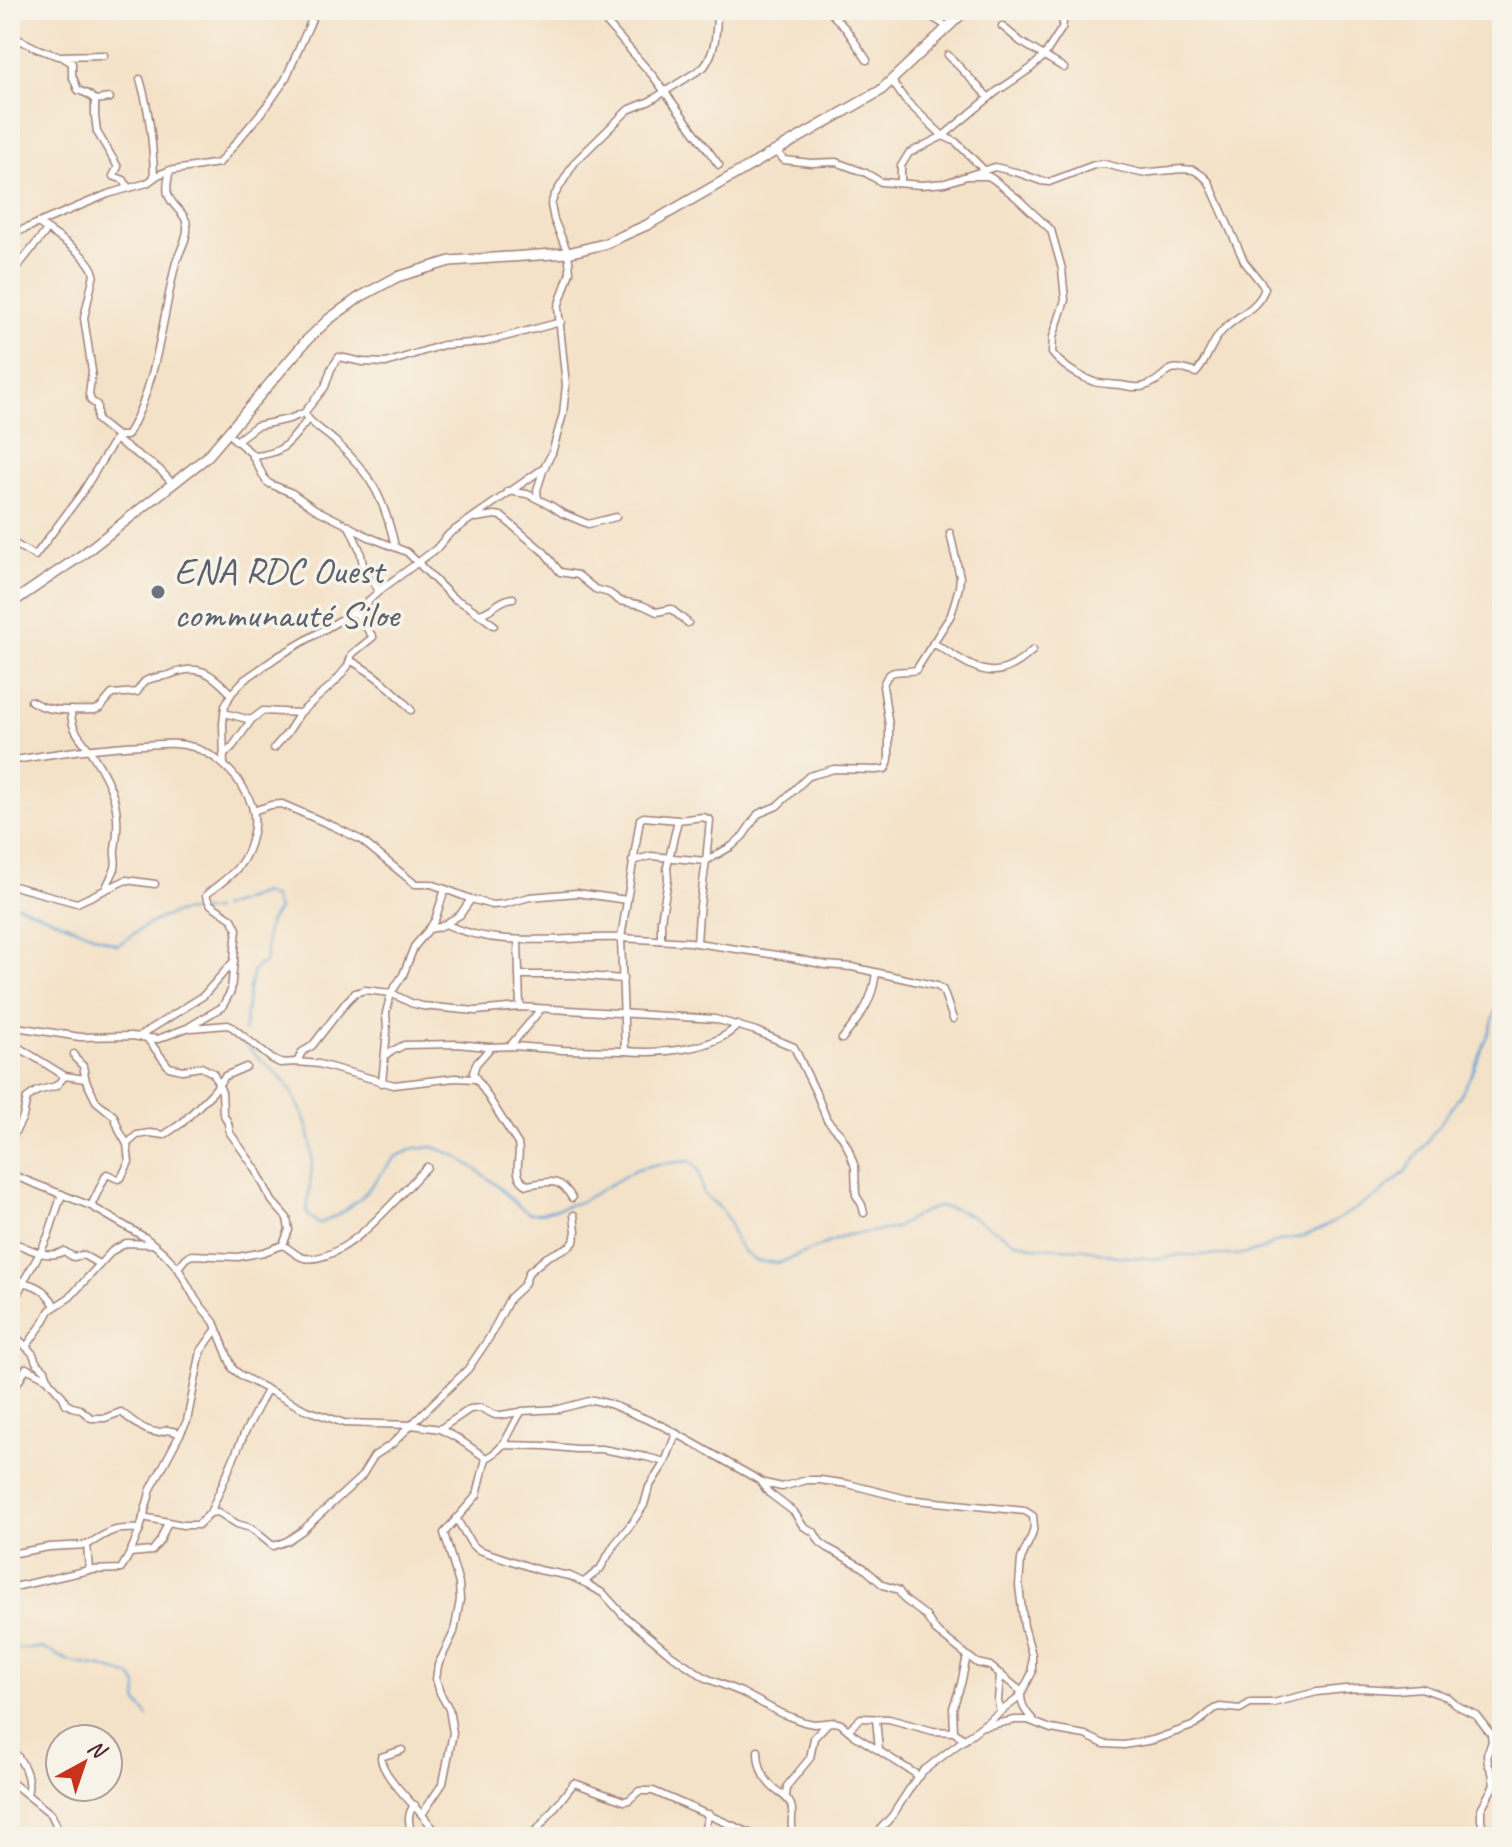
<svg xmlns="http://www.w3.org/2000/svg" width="1512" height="1847" font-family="Caveat,sans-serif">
<rect width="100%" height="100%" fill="#f7f3e8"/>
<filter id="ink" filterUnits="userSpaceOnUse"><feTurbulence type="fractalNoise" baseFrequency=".0125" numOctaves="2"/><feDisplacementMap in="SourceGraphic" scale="16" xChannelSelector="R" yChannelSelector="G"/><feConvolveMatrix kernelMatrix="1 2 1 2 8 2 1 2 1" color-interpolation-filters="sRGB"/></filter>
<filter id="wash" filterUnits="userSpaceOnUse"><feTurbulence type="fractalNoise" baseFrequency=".006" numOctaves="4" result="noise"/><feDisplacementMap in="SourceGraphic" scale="32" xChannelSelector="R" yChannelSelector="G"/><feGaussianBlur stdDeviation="1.8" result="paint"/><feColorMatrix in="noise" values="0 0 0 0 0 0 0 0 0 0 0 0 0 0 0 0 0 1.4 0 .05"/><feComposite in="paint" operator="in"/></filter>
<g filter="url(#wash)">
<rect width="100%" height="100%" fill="#f4e2c8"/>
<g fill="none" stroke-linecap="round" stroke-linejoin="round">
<g stroke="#5fa2d3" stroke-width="2">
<path d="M10 905H18L118 945C138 930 163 912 189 911 198 911 205 912 214 910"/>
<path d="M221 908 263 893 273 898 278 910C258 934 271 940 264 965L259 964 253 972 249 989 244 1032"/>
<path d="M245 1043C255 1060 274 1066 285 1082 301 1104 314 1136 312 1164 311 1181 308 1197 307 1214L319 1224 338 1215 360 1199 395 1157 415 1148 433 1147 455 1155 477 1170 500 1188 517 1205 529 1213H541L580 1202 637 1169 658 1164 691 1161 699 1171 703 1193 719 1207 729 1221 734 1238 744 1252 755 1261 779 1263 847 1235 893 1229 925 1211 938 1207 955 1209 971 1216 1014 1241 1034 1247 1085 1249 1116 1256 1161 1259 1180 1255H1237L1260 1250 1279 1241 1304 1236 1325 1227 1377 1196 1405 1172 1460 1096 1474 1069 1489 1033 1500 997 1502 995"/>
<path d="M10 1649 42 1648 71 1662 102 1667 131 1676 138 1687 137 1701 149 1718"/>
</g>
</g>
</g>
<g filter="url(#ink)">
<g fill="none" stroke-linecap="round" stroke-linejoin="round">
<defs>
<g id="minor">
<path d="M593 10 605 21 653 76 719 165"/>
<path d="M828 10 846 29 867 60"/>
<path d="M925 10 930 16 948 27"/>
<path d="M605 21 617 17 625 10"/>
<path d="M1002 26 1021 42 1064 68"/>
<path d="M10 35 38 49 58 56 104 55"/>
<path d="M948 55 989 98"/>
<path d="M62 57 72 63V75L78 90 88 94 95 100 110 98"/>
<path d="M140 79C150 112 153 143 154 177"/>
<path d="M892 81 905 100 943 136 956 142 984 170"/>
<path d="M95 100V116L97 132 118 167 113 176 124 180 128 188"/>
<path d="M776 151 784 160 811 163 836 162 866 173 881 182 922 185 945 183 995 167 1019 173 1041 181 1049 182 1094 165 1104 164 1141 173 1182 169 1194 170 1203 176 1209 182 1244 261 1265 288C1259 308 1238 315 1224 329 1211 341 1208 360 1196 373 1161 360 1171 378 1145 386 1137 389 1128 386 1120 385 1111 384 1102 384 1094 382 1079 376 1062 366 1052 353L1053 337 1065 300 1062 269 1051 230 1017 198 993 179 988 176H968"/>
<path d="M901 183V166L909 153 943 136 996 92 1030 69 1044 56 1062 28 1063 22 1059 10"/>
<path d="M38 223C54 235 90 255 94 274L84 318 92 371 89 394 91 401 97 405V420L117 436"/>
<path d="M10 235 108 194 147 183 158 175 168 171 219 163 269 103 285 80 316 10"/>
<path d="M10 276 47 230"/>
<path d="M304 413C312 426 326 432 337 443 372 475 384 499 395 546"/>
<path d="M233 438 251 453 266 481 270 484 292 493 315 509 349 526 360 550 364 570 379 591"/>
<path d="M116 440 159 469 172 483"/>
<path d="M236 441 256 426 289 419 304 413 325 387 331 369 339 357 363 362 386 363 443 345 485 342 561 322"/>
<path d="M253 456C284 454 290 442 308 419"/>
<path d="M508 491 527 494 550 505 562 513 588 524 616 517"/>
<path d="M538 499 537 490 544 468"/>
<path d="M476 518 495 515 501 516 545 553 560 572 578 575 595 589 609 593 620 601 642 605 657 612 671 609 688 623"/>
<path d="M350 527 369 537 407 552 453 598 468 606 494 625"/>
<path d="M10 541 35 556 82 493 117 436H127C156 387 162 322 175 266 178 253 189 238 187 225 186 212 171 207 168 194 166 187 168 178 170 170"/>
<path d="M479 614C492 612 499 599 513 598"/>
<path d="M933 643C973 665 992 690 1033 650"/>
<path d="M350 660C374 674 393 688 411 710"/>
<path d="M31 701C49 713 74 710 95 710L100 708 112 694 137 692C139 689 141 685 144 682 150 677 162 677 169 675 198 663 211 672 231 694"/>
<path d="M71 710C71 732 81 737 92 754 113 786 122 810 115 849 114 855 117 862 115 868 114 872 107 884 105 890"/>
<path d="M224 713 251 720 263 711 300 713 334 683 348 666 352 654 373 637 355 612"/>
<path d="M274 748 288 732 300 713"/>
<path d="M223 756 233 746 252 719"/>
<path d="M10 761C55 753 99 747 144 745 161 744 177 742 193 747 220 756 243 780 252 806 256 817 255 826 252 837 245 867 231 875 208 893L206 896 210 904 232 919 237 929 231 991 222 1007 187 1028 158 1039 131 1036 80 1037 10 1026"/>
<path d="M224 765 223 723 225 706 231 694 244 680 277 657 361 608 379 591 436 549 449 534 544 468 552 453 563 414 566 385 558 307 570 272 569 261 568 253 554 220 551 205 554 196 575 162 628 110 650 101 704 67C715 52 716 36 717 17"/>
<path d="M253 811 271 805 282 804 335 827 361 840 415 884H431L445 889 435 920 429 929"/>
<path d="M10 885 77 903 126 880 155 884"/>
<path d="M445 889 471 899"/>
<path d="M445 924C500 950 562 936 621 938L640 819 644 817 678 820 703 817 710 820 706 861 651 856 632 861"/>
<path d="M518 940 520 1007"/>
<path d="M661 940V920L668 880 667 867 678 820"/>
<path d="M697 943 699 913 706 861 732 846 743 836 758 814 777 806 809 776 834 769 876 770 885 769 887 767 889 759V726L883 686C889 665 901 674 916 670L951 615 959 587 960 577 950 533"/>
<path d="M519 975H573L623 979"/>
<path d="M191 1028 228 1025 232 1027 272 1059 280 1063 297 1062 319 1064 394 1085 455 1078 476 1079"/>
<path d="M138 1037 203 996 234 961"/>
<path d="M146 1037 169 1067 182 1070 201 1067 213 1073 222 1092 223 1113 228 1123 230 1133 255 1168 272 1201 287 1218 289 1230 283 1245"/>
<path d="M842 1039C861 1016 872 1003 876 973"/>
<path d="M10 1042 65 1076 85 1079"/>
<path d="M510 1046 541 1009"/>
<path d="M491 1047 476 1064 473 1073 518 1144C522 1159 510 1175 527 1185 548 1182 560 1176 572 1198"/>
<path d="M625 1051C658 1054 714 1051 738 1025"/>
<path d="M74 1054 75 1058 83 1066 86 1081 96 1101 114 1116 120 1132 127 1144 129 1162 121 1178 118 1179 107 1174 106 1175 91 1206"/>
<path d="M385 1055 404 1045 456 1044 489 1047 515 1046 563 1050 625 1051 621 938 690 942 783 956 826 965 852 967 937 986 943 990 953 1019"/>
<path d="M297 1062 302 1052 312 1046 347 1001 355 993 365 990 391 993 411 1003 422 1006 476 1011 520 1007 715 1019 756 1031 794 1047 817 1095 827 1120 841 1135 848 1148 855 1167 856 1195 862 1205 864 1213"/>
<path d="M382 1083 387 1031 386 1013 391 993 403 975 414 947 429 929 440 927 460 915 471 899 492 905 504 904 530 897 577 893 627 900"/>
<path d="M10 1142 23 1117 27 1098 37 1091 56 1086 65 1076"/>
<path d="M127 1144 137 1135 150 1133 164 1135 182 1123 213 1092 225 1076 246 1067"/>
<path d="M10 1174 91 1206 146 1238 164 1253 178 1268 196 1300 214 1322 233 1369 242 1376 304 1409 344 1423 412 1425 440 1429 457 1438 486 1458C507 1449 510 1427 522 1411L559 1409 593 1400 610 1404 665 1427 764 1483 782 1487 807 1480H820L848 1484 907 1499 1025 1511 1033 1516 1034 1526 1032 1535 1021 1559 1019 1586 1024 1626 1032 1655V1673L1022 1692 1016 1700 923 1771 916 1779 892 1816 873 1837"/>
<path d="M10 1241C26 1247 48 1261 64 1251L73 1257 83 1255 99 1264"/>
<path d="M178 1268 186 1258 192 1255 238 1257 264 1252 283 1245C290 1249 296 1256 304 1258 346 1265 399 1194 427 1167"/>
<path d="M10 1280C30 1283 45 1286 55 1306"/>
<path d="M10 1313 23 1282 40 1253 48 1236 62 1194"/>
<path d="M10 1330 33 1354 36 1362 45 1370 49 1381 63 1397 66 1404 72 1407 80 1409 91 1418H105L121 1412C134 1422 151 1438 167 1430L181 1433"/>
<path d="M26 1347 43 1323 50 1310 70 1297 112 1251 126 1243 151 1244"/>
<path d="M10 1392 21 1378 26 1368 48 1379"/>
<path d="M440 1429 470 1409 481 1408 495 1415H501L520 1412"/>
<path d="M502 1445 546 1446 576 1449H602L646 1457 665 1462 676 1434"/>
<path d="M761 1483 769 1493 794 1512 803 1526 814 1532 820 1542 828 1548 864 1568 883 1585 898 1590 905 1600 925 1615 936 1631 977 1663 990 1666 1022 1692"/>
<path d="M210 1513 245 1432 267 1390"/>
<path d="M143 1517 183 1525H198L210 1513 218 1512 237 1524 251 1528 273 1546 287 1541 303 1530 361 1477 374 1456 392 1444 468 1369 489 1338 510 1298 524 1285 529 1272 547 1257 570 1246 574 1242 576 1231 574 1215"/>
<path d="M456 1518 472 1545 479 1550 539 1570 570 1576 587 1584 604 1594 623 1615 670 1654 706 1678 741 1692 780 1713 804 1722 814 1724 835 1722 841 1724 854 1735 919 1776"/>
<path d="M87 1545C111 1531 110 1528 140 1529"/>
<path d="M130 1553 152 1551 160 1541 168 1522"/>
<path d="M10 1554 49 1547 87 1545 89 1570"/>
<path d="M584 1582 600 1569 614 1545 632 1523 644 1505 649 1487 665 1462"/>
<path d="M10 1588 89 1570 121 1569 130 1553 140 1529 151 1489 187 1421 201 1351 216 1330"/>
<path d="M1021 1694C1021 1706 1026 1712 1034 1721"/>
<path d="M1000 1712 998 1701 1000 1674"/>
<path d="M876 1719 879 1750"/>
<path d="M985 1726 1015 1720H1028L1051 1729 1085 1735 1104 1744 1124 1745 1153 1740 1195 1725 1214 1709 1220 1707 1240 1709 1250 1703H1273L1317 1692 1345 1689 1361 1688 1395 1690 1421 1688 1447 1697 1456 1705 1476 1715 1491 1734 1492 1742 1487 1754 1488 1764 1492 1772 1494 1785 1481 1809V1820L1484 1831"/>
<path d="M848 1730 861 1718 889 1719 933 1731 954 1732 965 1740"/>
<path d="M954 1732 953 1708 961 1684 967 1656"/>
<path d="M10 1748C22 1759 32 1778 27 1794"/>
<path d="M402 1750 381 1757C380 1777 428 1816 439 1837"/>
<path d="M758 1751C758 1767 764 1781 777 1791 783 1795 788 1798 791 1805 795 1816 788 1824 795 1837"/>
<path d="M10 1781 51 1814 62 1837"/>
<path d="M786 1797 787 1786 810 1758 814 1738 827 1724"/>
<path d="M423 1813 443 1783 453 1733 449 1709 440 1693 436 1679 438 1665 454 1632 460 1600 459 1584 444 1533 477 1495 486 1458"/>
<path d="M10 1836 19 1837"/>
<path d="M412 1837C410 1826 405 1814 415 1805"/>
<path d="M498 1837H514"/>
<path d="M524 1837 537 1830 574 1783 624 1801 629 1800 639 1791H653L759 1837"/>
<path d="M702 1837 709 1814"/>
</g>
<path id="secondary" d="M10 604 82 555 207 457 307 340 329 319 360 297 397 277 450 261 568 253 604 244 647 225 880 91 966 10"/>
</defs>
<use href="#minor" stroke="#9f807a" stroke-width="9"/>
<use href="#secondary" stroke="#9f807a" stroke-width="12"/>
<use href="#minor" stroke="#fff" stroke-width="6"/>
<use href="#secondary" stroke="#fff" stroke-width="9"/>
</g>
</g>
<circle fill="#6b7280" stroke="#f7f3e8" stroke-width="3" cx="158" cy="592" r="8"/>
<g text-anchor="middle" stroke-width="7" stroke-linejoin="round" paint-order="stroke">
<g font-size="38" fill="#5b616d" stroke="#f7f3e8" text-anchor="start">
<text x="174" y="583">ENA RDC Ouest<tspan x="174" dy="44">communauté Siloe</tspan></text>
</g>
</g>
<rect width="1512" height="1847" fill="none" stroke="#f7f3e8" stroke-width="40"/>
<g transform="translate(84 1763) rotate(40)"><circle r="38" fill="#f7f3e8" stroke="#b29e9c" stroke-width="2"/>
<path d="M0-6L14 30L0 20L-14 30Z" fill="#c8321e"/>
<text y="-12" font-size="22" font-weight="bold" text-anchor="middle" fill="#4a1f2b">N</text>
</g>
</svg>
